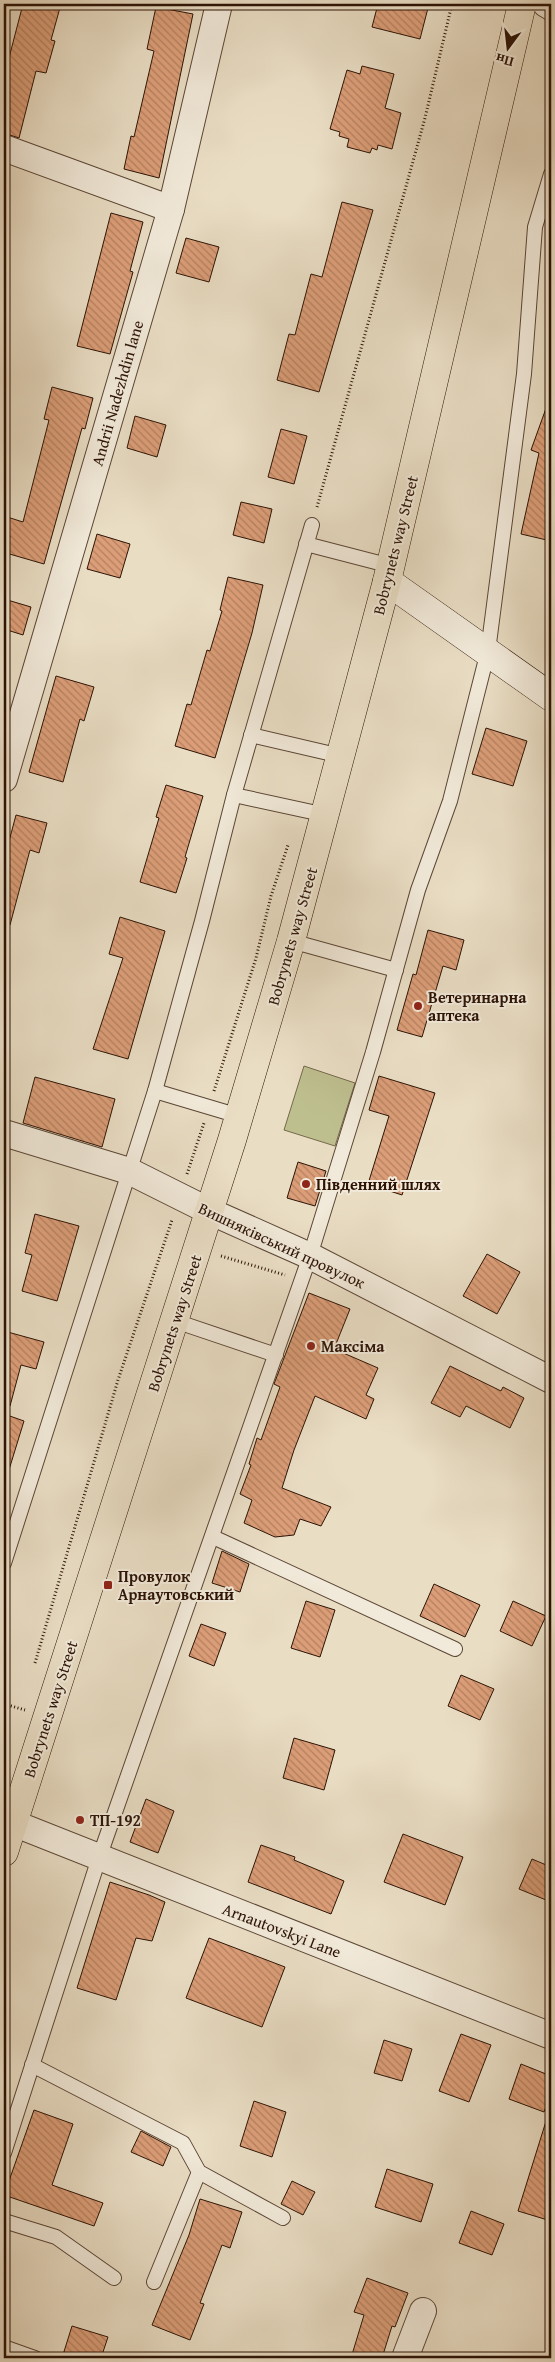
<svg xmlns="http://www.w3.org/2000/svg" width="555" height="2362" font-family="'Gentium Book Plus',serif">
<defs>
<pattern id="building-back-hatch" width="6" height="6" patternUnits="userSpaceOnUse" patternTransform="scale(1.25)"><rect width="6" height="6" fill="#dc9e78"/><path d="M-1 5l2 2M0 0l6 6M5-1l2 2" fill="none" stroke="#b38060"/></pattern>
</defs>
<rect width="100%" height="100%" fill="#e9ddc4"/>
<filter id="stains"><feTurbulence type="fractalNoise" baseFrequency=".004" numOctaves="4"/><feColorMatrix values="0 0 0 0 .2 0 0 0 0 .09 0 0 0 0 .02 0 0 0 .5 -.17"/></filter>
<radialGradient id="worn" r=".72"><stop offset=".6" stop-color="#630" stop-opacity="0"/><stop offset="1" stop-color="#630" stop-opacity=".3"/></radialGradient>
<path fill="#bebf8f" stroke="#75694a" d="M304 1066 355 1083 335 1146 284 1130Z"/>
<g fill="url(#building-back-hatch)" stroke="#2c1305">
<path d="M23 4H61L51 40 55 41 46 73 36 71 19 138 4 133V77Z"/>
<path d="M378 4H429L420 39 372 27Z"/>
<path d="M156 7 193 14 159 178 124 169 131 136 134 137 154 51 147 49Z"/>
<path d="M362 66 394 74 385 108 401 113 392 149 378 145 377 150 372 148 370 153 347 147 349 139 339 136 340 132 330 129 347 70 360 74Z"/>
<path d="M342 202 373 210 319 392 277 380 289 334 295 335 311 274 322 277Z"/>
<path d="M111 213 143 222 130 271 133 272 110 354 77 346Z"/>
<path d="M186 238 219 247 209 282 176 273Z"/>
<path d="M52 387 93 398 85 429 82 428 44 564 6 553 10 536 4 534V516L23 522 49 420 44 419Z"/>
<path d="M549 400 551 401V541L521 534 539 453 531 450Z"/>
<path d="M135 416 166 425 157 457 127 448Z"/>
<path d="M281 429 307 436 294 484 268 477Z"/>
<path d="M241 502 272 509 264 543 233 535Z"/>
<path d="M97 534 130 544 120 578 87 569Z"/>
<path d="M228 577 263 585 252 633 215 758 175 746 187 704 191 705 207 650 210 651 222 611 220 610Z"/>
<path d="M4 599 31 607 23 635 4 629Z"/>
<path d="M56 676 94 687 84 721 80 719 63 782 29 772Z"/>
<path d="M486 728 527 741 513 786 472 774Z"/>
<path d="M166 785 203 796 185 857 187 858 176 893 140 882 159 818 156 817Z"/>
<path d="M16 815 47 823 39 853 30 850 10 925 4 924V860Z"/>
<path d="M120 917 165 931 128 1059 93 1049 123 958 109 954Z"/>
<path d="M428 930 464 940 456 970 443 966 422 1037 397 1030 413 974 416 975Z"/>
<path d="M379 1076 435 1093 402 1195 368 1184 389 1116 369 1110Z"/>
<path d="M35 1077 115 1099 102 1147 23 1123Z"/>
<path d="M298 1162 326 1171 315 1206 287 1198Z"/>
<path d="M35 1214 79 1226 57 1301 22 1291 32 1255 25 1253Z"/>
<path d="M487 1254 520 1272 497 1314 463 1296Z"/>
<path d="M309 1293 350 1309 334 1349 378 1368 366 1395 374 1399 366 1419 315 1396 294 1450 282 1488 331 1507 321 1526 300 1519 294 1535 275 1537 244 1523 252 1500 240 1494 251 1465 249 1464 257 1438 261 1440 280 1387 274 1384Z"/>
<path d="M4 1331 44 1342 36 1369 21 1365 10 1406H4Z"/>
<path d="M450 1366 501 1391 503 1387 524 1398 510 1428 466 1406 460 1417 431 1403Z"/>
<path d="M4 1414 24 1421 8 1473 4 1472Z"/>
<path d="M222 1551 249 1564 240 1592 212 1583Z"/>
<path d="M434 1584 480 1605 465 1637 420 1616Z"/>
<path d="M306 1601 335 1610 320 1657 291 1648Z"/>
<path d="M513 1601 546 1616 532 1646 500 1631Z"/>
<path d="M201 1624 226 1633 214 1666 189 1656Z"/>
<path d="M461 1675 494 1689 480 1720 448 1706Z"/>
<path d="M294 1738 335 1750 324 1790 283 1778Z"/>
<path d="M146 1799 174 1811 158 1853 130 1842Z"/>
<path d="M403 1834 463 1857 445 1905 384 1882Z"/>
<path d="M261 1845 295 1857 294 1860 344 1881 331 1914 248 1882Z"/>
<path d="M532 1859 551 1867V1902L519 1889Z"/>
<path d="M110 1882 149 1895 165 1902 152 1941 136 1938 116 2000 77 1988Z"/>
<path d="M209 1938 285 1967 262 2027 186 1998Z"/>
<path d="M461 2034 491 2045 469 2102 439 2091Z"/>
<path d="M384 2040 412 2049 402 2081 374 2073Z"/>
<path d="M521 2064 551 2076V2092L544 2112 509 2099Z"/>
<path d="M254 2101 286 2112 272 2157 240 2146Z"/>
<path d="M34 2110 73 2124 52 2185 103 2203 94 2226 4 2195Z"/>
<path d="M547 2118 551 2119V2221L518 2211Z"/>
<path d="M141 2131 171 2147 163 2166 131 2152Z"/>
<path d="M387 2169 433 2184 421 2222 375 2207Z"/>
<path d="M292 2181 315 2192 303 2215 281 2204Z"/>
<path d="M200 2199 242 2212 230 2248 222 2245 200 2303 204 2304 190 2340 152 2325 189 2235Z"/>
<path d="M471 2211 504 2224 492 2255 459 2243Z"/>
<path d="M367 2278 408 2293 395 2327 392 2326 382 2358H351L364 2315 354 2312Z"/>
<path d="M72 2326 108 2337 101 2358H62Z"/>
</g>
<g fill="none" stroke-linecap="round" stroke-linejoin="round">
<defs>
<g id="lane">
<path d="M306 544 391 566"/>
<path d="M251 735 341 756"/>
<path d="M234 795 326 815"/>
<path d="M291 941 396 970"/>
<path d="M155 1091 239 1116"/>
<path d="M175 1321 276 1355"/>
<path d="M213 1537 455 1649"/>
<path d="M4 1563 155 1091 202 921 234 795 312 525"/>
<path d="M32 2065 183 2143 199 2172 283 2218"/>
<path d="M4 2153 99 1858 310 1256 373 1052 418 890 450 801 488 651 524 374 535 227 551 174"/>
<path d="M4 2221 56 2237 114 2278"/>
<path d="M154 2282 199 2172"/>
<path d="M4 2347 35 2358"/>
</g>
<g id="street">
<path d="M546 4 551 7"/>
<path d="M4 148 171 209"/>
<path d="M4 779 171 209 219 4"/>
<path d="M4 1133 129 1171 209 1211 310 1256 551 1380"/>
<path d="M13 1823 551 2036"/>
<path d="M405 2358 423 2311"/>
</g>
<path id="secondary" d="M387 581 551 697"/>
<path id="primary" d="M4 1852 232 1140 291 941 387 581 522 4"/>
</defs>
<use href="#lane" stroke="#5b4635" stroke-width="16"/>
<use href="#street" stroke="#5b4635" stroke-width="28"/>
<use href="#secondary" stroke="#2c1305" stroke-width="29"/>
<use href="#primary" stroke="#2c1305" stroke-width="29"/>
<g stroke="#2c1305" stroke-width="3" stroke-dasharray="1 2.5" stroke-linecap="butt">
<path d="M317 507 425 118 452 4"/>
<path d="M214 1091 256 958 271 896 288 845"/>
<path d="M187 1174 204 1123"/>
<path d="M221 1256 285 1275"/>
<path d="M35 1663 118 1380 172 1220"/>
<path d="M4 1704 25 1710"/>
</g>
<use href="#lane" stroke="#f1e9d9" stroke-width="14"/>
<use href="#street" stroke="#f1e9d9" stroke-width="26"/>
<use href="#secondary" stroke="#f1e9d9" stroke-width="28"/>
<use href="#primary" stroke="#e9ddc4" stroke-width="28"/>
</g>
<g fill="#8f2418" stroke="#f1e9d9" stroke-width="2">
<circle cx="418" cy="1006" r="5"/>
<circle cx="306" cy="1184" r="5"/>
<circle cx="311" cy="1346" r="5"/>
<rect x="103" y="1580" width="10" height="10" rx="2.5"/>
<circle cx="80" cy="1820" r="5"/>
</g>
<g text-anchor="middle" stroke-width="4" stroke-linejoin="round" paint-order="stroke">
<g font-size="16" fill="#2c1305" stroke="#f1e9d9">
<text transform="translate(117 393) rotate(-74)" y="6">Andrii Nadezhdin lane</text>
<text transform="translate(395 545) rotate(-76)" y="6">Bobrynets way Street</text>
<text transform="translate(292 936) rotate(-74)" y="6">Bobrynets way Street</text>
<text transform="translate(282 1245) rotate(25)" y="6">Вишняківський провулок</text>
<text transform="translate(174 1323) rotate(-72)" y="6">Bobrynets way Street</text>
<text transform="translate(50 1709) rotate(-72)" y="6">Bobrynets way Street</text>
<text transform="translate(282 1930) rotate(21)" y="6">Arnautovskyi Lane</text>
</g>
<g font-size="16" font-weight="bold" fill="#2c1305" stroke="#f1e9d9" text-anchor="start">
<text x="428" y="1003">Ветеринарна<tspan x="428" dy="18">аптека</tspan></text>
<text x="316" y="1190">Південний шлях</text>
<text x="321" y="1352">Максіма</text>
<text x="118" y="1582">Провулок<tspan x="118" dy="18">Арнаутовський</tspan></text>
<text x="90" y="1826">ТП-192</text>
</g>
</g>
<rect width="555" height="2362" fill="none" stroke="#e9ddc4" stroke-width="20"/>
<rect x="5" y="5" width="545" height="2352" fill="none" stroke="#2c1305" stroke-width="2.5"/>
<rect x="10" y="10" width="535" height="2342" fill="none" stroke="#2c1305"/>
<g transform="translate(508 48) rotate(195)" stroke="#f1e9d9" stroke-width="4" paint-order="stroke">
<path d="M0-4L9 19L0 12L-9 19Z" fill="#2c1305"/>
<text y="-8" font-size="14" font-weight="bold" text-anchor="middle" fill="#2c1305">Пн</text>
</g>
<rect width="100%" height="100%" filter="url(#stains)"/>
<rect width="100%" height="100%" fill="url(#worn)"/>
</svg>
